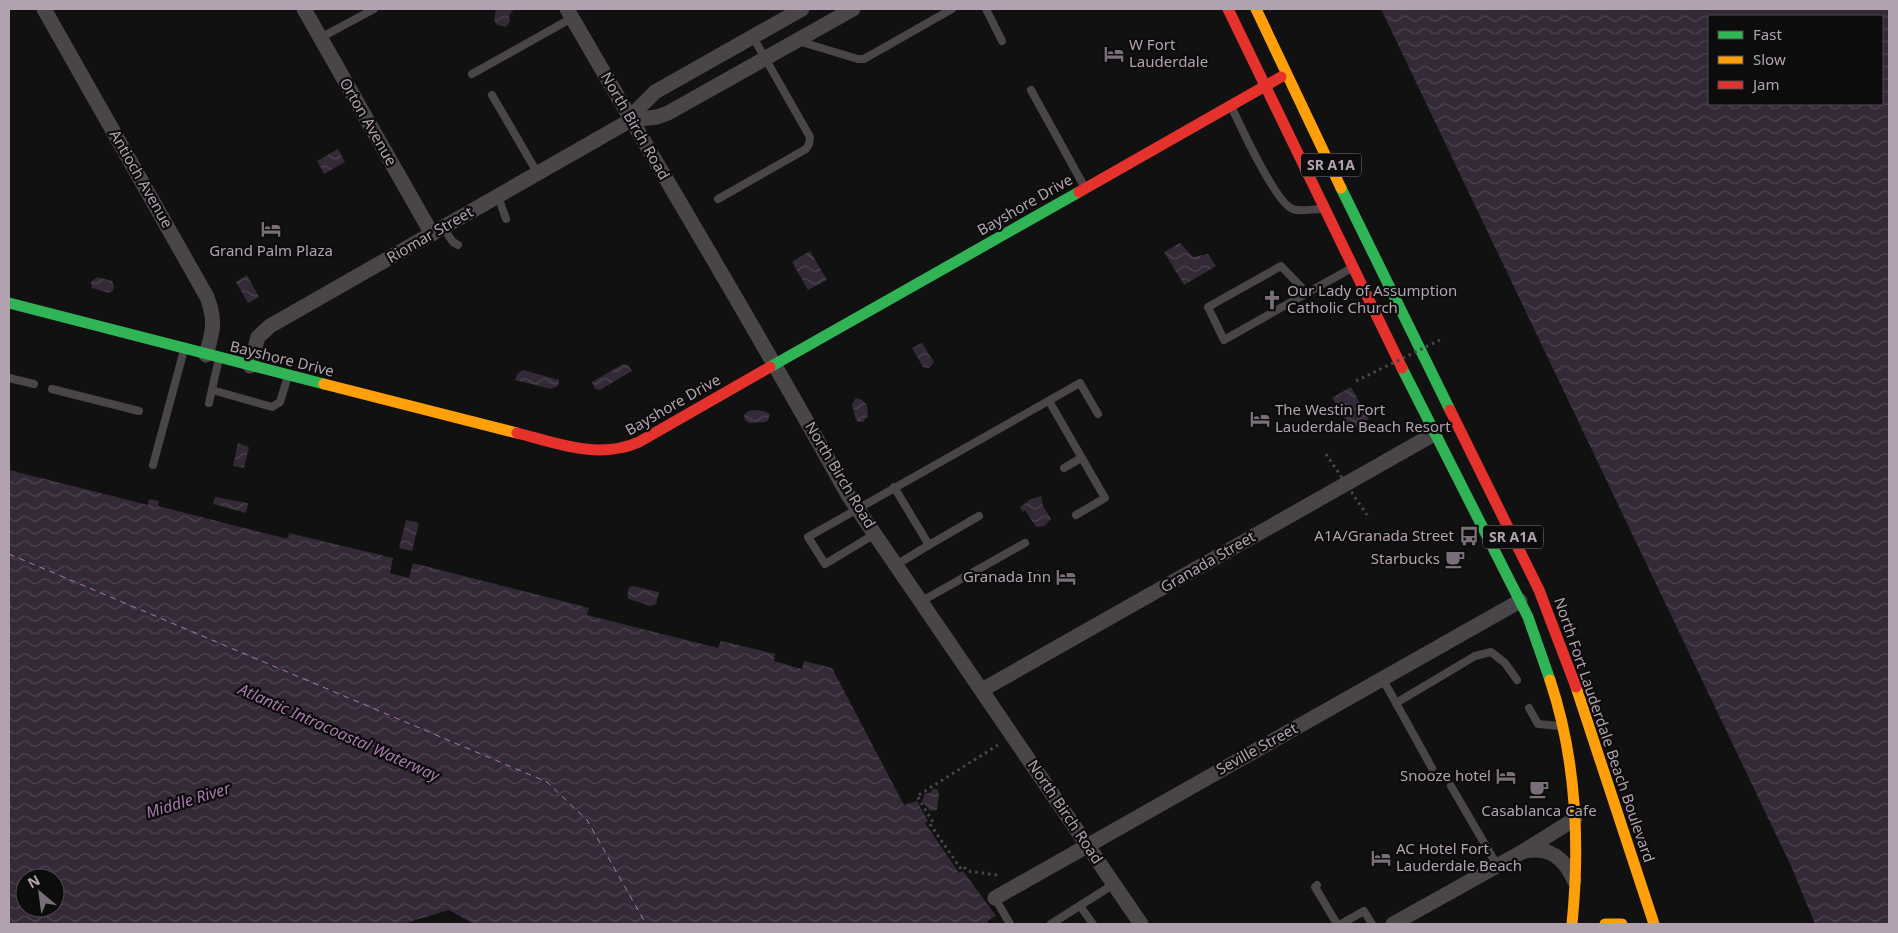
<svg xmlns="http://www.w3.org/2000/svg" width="1898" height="933" font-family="'Noto Sans',sans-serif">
<defs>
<pattern id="water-waves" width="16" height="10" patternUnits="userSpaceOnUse" patternTransform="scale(1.25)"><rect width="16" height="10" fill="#342936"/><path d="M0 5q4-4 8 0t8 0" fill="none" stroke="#4f4551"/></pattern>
</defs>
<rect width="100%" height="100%" fill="#111"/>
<g fill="url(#water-waves)" fill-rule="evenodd">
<path d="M496 9H514L509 16 510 22 506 27 497 25 494 20Z"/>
<path d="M1381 9H1889V924H1815L1791 866ZM1709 16H1882V104H1709Z"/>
<path d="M338 149 345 162 324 174 317 161Z"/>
<path d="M1180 243 1193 257 1208 254 1216 266 1184 285 1164 252Z"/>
<path d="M810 251 827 280 808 290 792 262Z"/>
<path d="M247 275 259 297 248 303 236 282Z"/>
<path d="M97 277 112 281 114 287 113 291 109 293 92 288 91 282Z"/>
<path d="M922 343 934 362 929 368 923 367 912 348Z"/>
<path d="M623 364 628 365 632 371 600 390 595 389 592 382Z"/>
<path d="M523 370 559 380 558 386 551 389 515 380 517 374Z"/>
<path d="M1351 387 1369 419 1351 430 1332 398Z"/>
<path d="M856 398 862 400 867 405 868 416 863 422H858L855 418 852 404Z"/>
<path d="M755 410 764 411 770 414 768 420 765 422 749 423 745 420 744 415 748 411Z"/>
<path d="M238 443 249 447 244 468 233 466Z"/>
<path d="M9 470 148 505 149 499 159 501 158 506 284 538H288L289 533 393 558 390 573 409 578 413 563 582 606 589 608 587 615 718 648 721 641 775 654 774 661 802 669 804 661 832 668 904 805 917 801 928 821 925 823 959 873 963 871 996 916 987 921 989 924H474L449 910 402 924H9ZM25 878H55V908H25Z"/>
<path d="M1041 496 1043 506 1051 519 1045 526 1036 527 1025 510 1023 512 1020 507 1031 499Z"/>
<path d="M215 497 248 503 246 513 213 504Z"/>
<path d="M406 520 419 523 412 551 399 548Z"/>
<path d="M633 586 659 592 656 604 651 606 629 599 627 596 629 587Z"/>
<path d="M933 789H937L939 794 937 810 930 811 922 801 925 793H930Z"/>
</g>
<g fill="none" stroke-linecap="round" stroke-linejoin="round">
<path stroke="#a879ad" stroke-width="1" stroke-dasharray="6 5" stroke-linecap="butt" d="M9 554 547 782 587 820 646 924"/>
<path stroke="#4a4649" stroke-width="3" stroke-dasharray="2.5 4" stroke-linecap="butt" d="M997 875 967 871 964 867 961 869 930 824 933 822 917 796 998 745"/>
<g stroke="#494548" stroke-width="8">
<path d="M986 9 1002 41"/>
<path d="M320 38 374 9"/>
<path d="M798 41 858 59H864L952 9"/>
<path d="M472 74 572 18"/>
<path d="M1031 90 1084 186"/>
<path d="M492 95 538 174"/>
<path d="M1231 106C1240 125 1276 204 1293 209 1300 212 1312 209 1320 209"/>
<path d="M498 196 506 219"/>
<path d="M718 199 806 149 809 144 810 137 753 37"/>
<path d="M443 228 453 242 458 245"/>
<path d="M1307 293 1224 340 1208 307 1281 266 1307 293 1350 269"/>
<path d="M9 378 34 384"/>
<path d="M52 389 139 411"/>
<path d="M212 390 272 407 280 402 288 376"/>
<path d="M1049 401 1105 498 1076 515"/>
<path d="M209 403 219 358"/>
<path d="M153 465 184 350"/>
<path d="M1064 468 1081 458"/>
<path d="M894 487 929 545 896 565"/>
<path d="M875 534 825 564 808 537 1080 383 1098 414"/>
<path d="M929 545 979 516"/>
<path d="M922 601 1025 543"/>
<path d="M1382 678 1396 703 1475 656 1491 652 1505 663 1517 680"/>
<path d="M1396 703 1432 768"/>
<path d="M1529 708 1538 724 1560 726"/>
<path d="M1451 786 1497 865"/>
<path d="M1317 885 1315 887 1337 924"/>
<path d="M995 898 1010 924"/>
<path d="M1080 906 1093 924"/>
<path d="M1051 924 1114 884"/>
<path d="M1341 924 1364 911 1372 924"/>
</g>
<g stroke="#494548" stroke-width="15">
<path d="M44 9 207 297C216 321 213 331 206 355"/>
<path d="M304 9 432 234"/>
<path d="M567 9C660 171 758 331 848 495L1141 924"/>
<path d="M631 120 638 109 655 92 802 9"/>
<path d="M250 366 258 337 270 326 631 120 657 117 668 113 853 9"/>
<path d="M982 690 1434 434"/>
<path d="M1526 851C1549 846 1565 859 1574 880"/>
<path d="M995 898 1520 601"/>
<path d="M1393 924 1522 852 1575 819"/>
</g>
<g stroke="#30b455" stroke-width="11">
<path d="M1341 188 1450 410"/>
<path d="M9 303 324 384"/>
<path d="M770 367 1079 192"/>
<path d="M1402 368 1528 617 1550 680"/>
</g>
<g stroke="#ff9f0a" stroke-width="11">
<path d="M1256 9 1341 188"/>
<path d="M324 384 517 433"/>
<path d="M1550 680C1576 758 1580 843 1572 924"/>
<path d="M1576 687 1654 924"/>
<path d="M1605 924H1622"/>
</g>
<g stroke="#e5322d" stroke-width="11">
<path d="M1228 9 1402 368"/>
<path d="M1079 192 1281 77"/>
<path d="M1450 410 1539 590 1576 687"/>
<path d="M517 433C557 443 599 460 639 442L770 367"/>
</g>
<g stroke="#4a4649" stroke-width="3" stroke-dasharray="2.5 4" stroke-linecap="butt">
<path d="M1356 381 1440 340"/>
<path d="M1326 454 1367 515"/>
</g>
</g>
<defs>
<symbol id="hotel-bare" viewBox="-9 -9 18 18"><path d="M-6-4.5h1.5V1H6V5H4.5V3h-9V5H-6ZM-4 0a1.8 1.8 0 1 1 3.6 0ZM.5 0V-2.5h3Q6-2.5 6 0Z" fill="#7a6f78" stroke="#0d0c0c" stroke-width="2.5" paint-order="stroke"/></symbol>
<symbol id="church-bare" viewBox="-9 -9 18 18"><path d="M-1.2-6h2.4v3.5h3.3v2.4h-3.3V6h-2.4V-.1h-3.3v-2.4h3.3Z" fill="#7a6f78" stroke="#0d0c0c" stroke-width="2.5" paint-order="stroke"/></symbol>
<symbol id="bus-bare" viewBox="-9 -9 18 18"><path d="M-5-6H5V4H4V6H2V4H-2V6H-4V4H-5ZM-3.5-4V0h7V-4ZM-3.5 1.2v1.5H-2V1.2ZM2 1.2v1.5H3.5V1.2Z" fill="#7a6f78" stroke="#0d0c0c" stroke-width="2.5" paint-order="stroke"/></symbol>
<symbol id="cafe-bare" viewBox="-9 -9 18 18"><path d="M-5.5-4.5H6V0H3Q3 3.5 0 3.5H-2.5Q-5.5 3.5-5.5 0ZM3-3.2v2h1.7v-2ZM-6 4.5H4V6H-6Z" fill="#7a6f78" stroke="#0d0c0c" stroke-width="2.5" paint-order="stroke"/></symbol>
</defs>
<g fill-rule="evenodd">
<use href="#hotel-bare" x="1100" y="40" width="28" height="28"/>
<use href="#hotel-bare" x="257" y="215" width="28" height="28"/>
<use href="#church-bare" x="1258" y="286" width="28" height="28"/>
<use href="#hotel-bare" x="1246" y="405" width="28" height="28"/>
<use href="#bus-bare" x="1455" y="522" width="28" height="28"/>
<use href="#cafe-bare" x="1441" y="545" width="28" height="28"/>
<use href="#hotel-bare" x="1052" y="563" width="28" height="28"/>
<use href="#hotel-bare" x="1492" y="762" width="28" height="28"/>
<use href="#cafe-bare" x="1525" y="775" width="28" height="28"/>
<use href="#hotel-bare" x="1367" y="844" width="28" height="28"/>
</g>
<g text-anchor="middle" stroke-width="4.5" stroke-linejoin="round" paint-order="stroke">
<g fill="#0d0c0c" stroke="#80757f" stroke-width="1">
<rect x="1301" y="153.5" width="60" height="23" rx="4"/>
<rect x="1483" y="525.5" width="60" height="23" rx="4"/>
</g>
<g font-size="14" font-weight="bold" fill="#b2a2b0">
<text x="1331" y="170">SR A1A</text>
<text x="1513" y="542">SR A1A</text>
</g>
<g font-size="15" fill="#b2a2b0" stroke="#0d0c0c" text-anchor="start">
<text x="1129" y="50">W Fort<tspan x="1129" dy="17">Lauderdale</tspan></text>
<text x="271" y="256" text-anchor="middle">Grand Palm Plaza</text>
<text x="1287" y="296">Our Lady of Assumption<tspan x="1287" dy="17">Catholic Church</tspan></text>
<text x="1275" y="415">The Westin Fort<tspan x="1275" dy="17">Lauderdale Beach Resort</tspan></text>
<text x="1454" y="541" text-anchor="end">A1A/Granada Street</text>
<text x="1440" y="564" text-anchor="end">Starbucks</text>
<text x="1051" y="582" text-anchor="end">Granada Inn</text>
<text x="1491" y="781" text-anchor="end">Snooze hotel</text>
<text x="1539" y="816" text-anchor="middle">Casablanca Cafe</text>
<text x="1396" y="854">AC Hotel Fort<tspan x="1396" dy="17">Lauderdale Beach</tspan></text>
</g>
<g font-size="15" fill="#b2a2b0" stroke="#0d0c0c">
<text transform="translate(368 122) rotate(60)" y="5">Orton Avenue</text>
<text transform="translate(635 126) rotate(60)" y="5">North Birch Road</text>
<text transform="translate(141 179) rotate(60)" y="5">Antioch Avenue</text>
<text transform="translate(1025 205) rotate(-30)" y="5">Bayshore Drive</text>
<text transform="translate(430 235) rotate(-30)" y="5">Riomar Street</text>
<text transform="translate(282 359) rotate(14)" y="5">Bayshore Drive</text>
<text transform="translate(673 405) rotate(-30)" y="5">Bayshore Drive</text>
<text transform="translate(840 475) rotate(59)" y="5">North Birch Road</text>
<text transform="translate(1208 562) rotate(-30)" y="5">Granada Street</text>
<text transform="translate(1604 730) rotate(71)" y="5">North Fort Lauderdale Beach Boulevard</text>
<text transform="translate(1257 749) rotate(-29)" y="5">Seville Street</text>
<text transform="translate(1065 812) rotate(56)" y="5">North Birch Road</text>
</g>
<g font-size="16" font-style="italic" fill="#a879ad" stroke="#0d0c0c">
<text transform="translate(339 732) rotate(24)" y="6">Atlantic Intracoastal Waterway</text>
<text transform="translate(188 800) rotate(-17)" y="6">Middle River</text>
</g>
</g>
<rect width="1898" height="933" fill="none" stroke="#b2a2b0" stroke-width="20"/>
<rect x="1708" y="15" width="175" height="90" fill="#0d0c0c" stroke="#4f484e"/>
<rect x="1718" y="31" width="25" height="8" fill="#30b455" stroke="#4f484e"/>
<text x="1753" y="40" font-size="15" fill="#b2a2b0">Fast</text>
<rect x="1718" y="56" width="25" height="8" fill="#ff9f0a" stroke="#4f484e"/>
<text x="1753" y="65" font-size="15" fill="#b2a2b0">Slow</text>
<rect x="1718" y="81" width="25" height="8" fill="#e5322d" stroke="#4f484e"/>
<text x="1753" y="90" font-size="15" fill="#b2a2b0">Jam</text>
<g transform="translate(40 893) rotate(331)"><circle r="24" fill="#0d0c0c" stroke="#4f484e"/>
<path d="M0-4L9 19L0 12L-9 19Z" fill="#7a6f78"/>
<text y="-8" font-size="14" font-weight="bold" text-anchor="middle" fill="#b2a2b0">N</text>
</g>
</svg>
